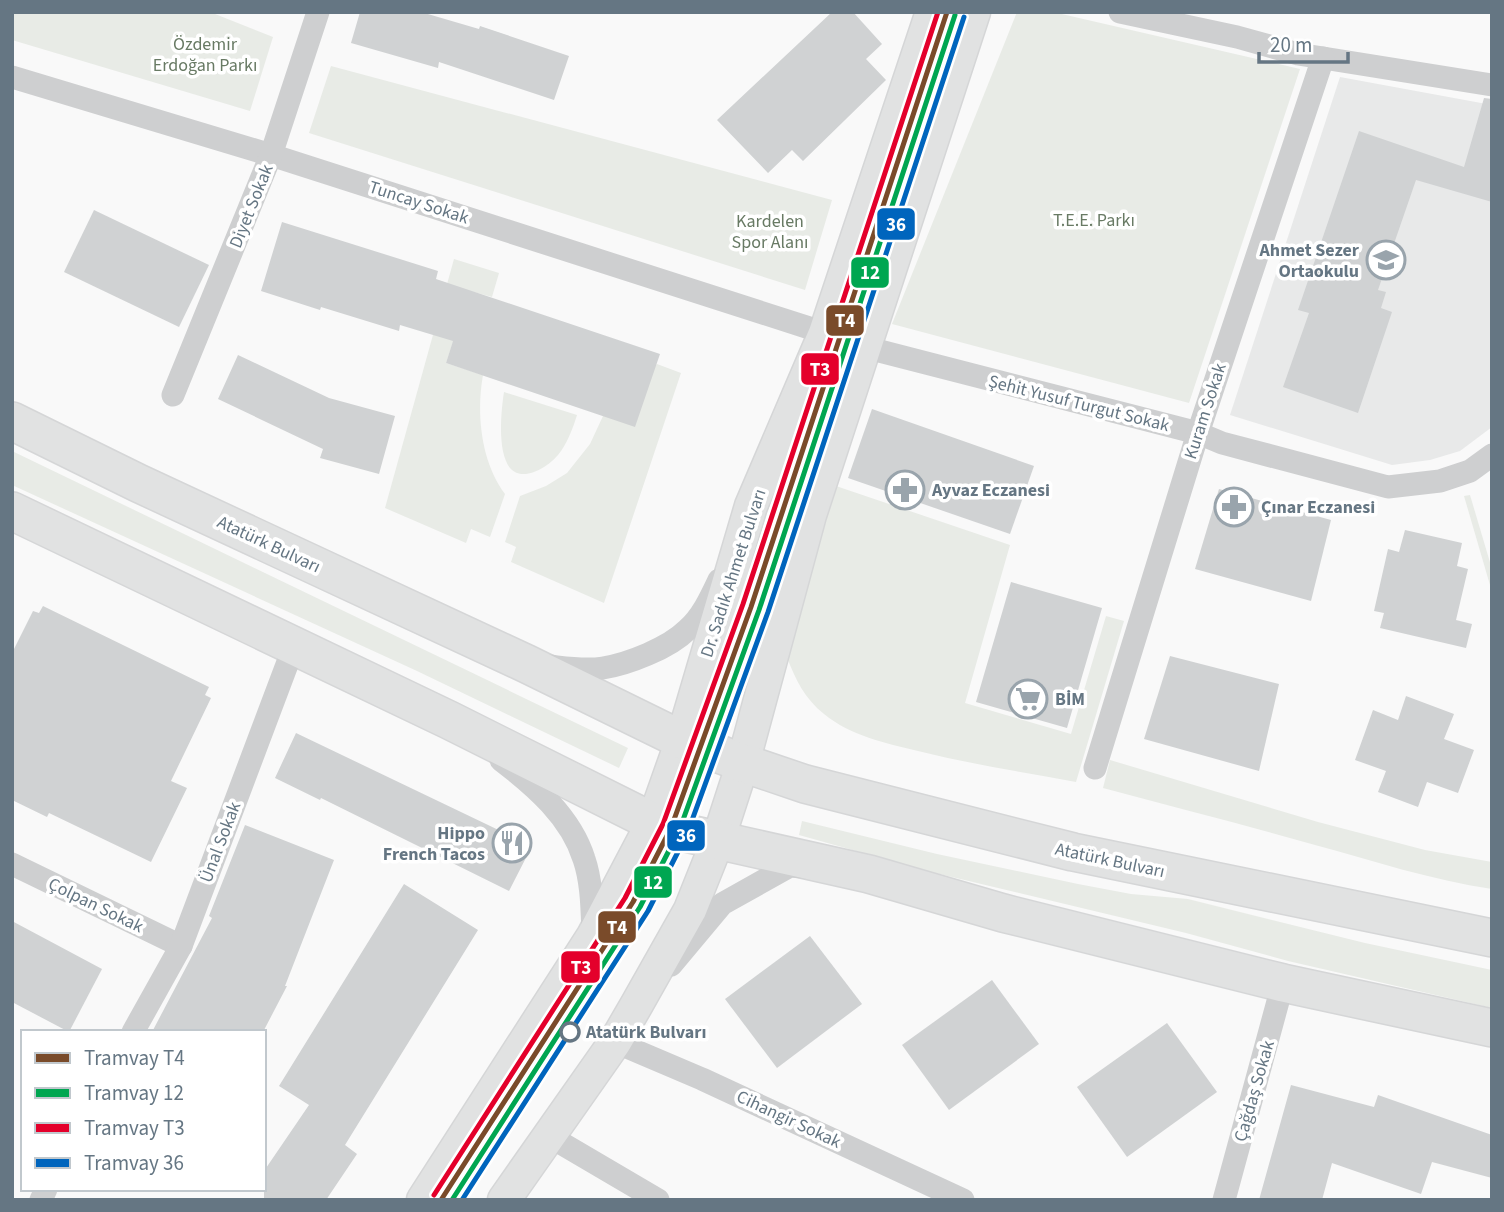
<svg xmlns="http://www.w3.org/2000/svg" width="1504" height="1212" font-family="'Source Sans 3',sans-serif">
<rect width="100%" height="100%" fill="#f9f9f9"/>
<path fill="#e8e9e9" d="M1340 77 1492 105V427L1460 451 1430 460 1392 465 1230 415Z"/>
<g fill="#e8ebe6">
<path d="M12 12H210L273 37 250 111 12 40Z"/>
<path d="M1017 12H1053L1300 69 1189 403 892 324Z"/>
<path d="M331 66 832 200 805 290 309 133Z"/>
<path d="M454 259 499 273 492 297 470 291 446 363 483 375C476 414 481 462 505 494L490 537 471 529 466 543 385 508Z"/>
<path d="M657 364 681 373 604 603 511 562 516 547 505 542 520 496 546 486 567 473 590 444 603 416Z"/>
<path d="M504 392 577 415C573 428 567 444 558 455 548 467 523 483 510 468 497 452 501 411 504 392Z"/>
<path d="M12 451 628 748 619 768 417 671 12 485Z"/>
<path d="M836 486 1010 545 965 703 1071 734 1106 616 1124 621 1076 782C1023 772 970 764 918 751 885 743 851 736 824 714 805 699 795 679 787 657Z"/>
<path d="M1470 495 1492 569V592L1464 496Z"/>
<path d="M1110 760 1318 822 1425 850 1492 862V889C1431 880 1374 861 1315 845 1245 825 1174 807 1103 788Z"/>
<path d="M802 821 937 854 1078 884 1131 894 1188 899 1365 943 1492 970V1008L1288 961 1186 933 931 872 799 835Z"/>
</g>
<g fill="#d0d2d3">
<path d="M360 12H421L479 29 480 26 569 56 554 100 439 62 438 68 351 43Z"/>
<path d="M832 12H853L882 44 866 59 886 80 803 161 792 150 768 173 717 120Z"/>
<path d="M1484 98 1492 99V202L1416 180 1378 290 1386 292 1381 308 1392 312 1358 413 1283 387 1309 313 1298 310 1359 131 1464 167Z"/>
<path d="M94 210 209 265 179 327 64 272Z"/>
<path d="M282 222 438 271 436 279 660 354 635 427 446 363 453 341 400 325 399 331 321 307 320 310 261 291Z"/>
<path d="M238 355 329 398 395 416 379 474 320 458 323 449 218 399Z"/>
<path d="M872 409 1034 466 1010 534 848 478Z"/>
<path d="M1219 489 1331 520 1311 601 1195 569Z"/>
<path d="M1405 530 1462 543 1457 566 1468 569 1456 620 1472 624 1466 648 1380 628 1384 613 1374 611 1388 549 1399 552Z"/>
<path d="M1011 582 1102 608 1067 728 976 702Z"/>
<path d="M43 606 209 687 205 695 211 698 171 781 187 788 151 862 49 813 47 817 12 800V653L33 611 39 613Z"/>
<path d="M1170 656 1279 684 1259 771 1144 739Z"/>
<path d="M1406 696 1454 714 1444 739 1474 750 1458 793 1427 782 1418 807 1378 792 1386 771 1355 760 1373 710 1398 720Z"/>
<path d="M296 733 532 846 509 891 321 798 320 800 275 778Z"/>
<path d="M245 825 334 860 285 986H287L263 1032H152L212 918 209 916Z"/>
<path d="M404 884 478 930 345 1145 357 1154 326 1200H264V1171L309 1105 279 1086Z"/>
<path d="M12 921 102 969 69 1032 12 1002Z"/>
<path d="M810 936 862 1004 777 1068 725 999Z"/>
<path d="M992 980 1039 1044 949 1110 902 1045Z"/>
<path d="M1167 1023 1217 1092 1127 1157 1077 1087Z"/>
<path d="M1291 1085 1374 1107 1378 1095 1492 1135V1178L1432 1162 1421 1194 1332 1163 1322 1200H1259Z"/>
</g>
<g fill="none" stroke-linecap="round" stroke-linejoin="round">
<defs>
<g id="secondary">
<path d="M423 1200 593 936 653 822 682 740 751 506 825 333 932 12"/>
<path d="M504 1200 615 1042 637 1004 690 910 718 840 743 763 810 515 974 12"/>
</g>
<g id="primary">
<path d="M12 421 138 483 527 664 682 740 743 763 805 784 1073 852 1492 938"/>
<path d="M12 511 449 720 653 822 690 834 869 874 1003 913 1283 983 1492 1028"/>
</g>
</defs>
<use href="#secondary" stroke="#d5d6d7" stroke-width="35"/>
<use href="#primary" stroke="#d5d6d7" stroke-width="40"/>
<g stroke="#cecfd0" stroke-width="23">
<path d="M1120 12 1237 37 1298 54 1492 85"/>
<path d="M12 77 271 155 825 333"/>
<path d="M864 347 1198 433 1222 443 1388 487 1440 481 1470 471 1492 455"/>
<path d="M173 395 271 155 318 12"/>
<path d="M549 666C567 668 585 671 603 668 628 664 669 648 687 630 702 617 711 597 719 580"/>
<path d="M501 760C535 786 571 817 584 859 592 882 592 910 593 934"/>
<path d="M1095 768 1198 433 1323 58"/>
<path d="M12 864 181 946"/>
<path d="M671 965 722 904 790 866 805 867"/>
<path d="M133 1032 181 946 294 646"/>
<path d="M615 1042 702 1079 963 1200"/>
<path d="M549 1136 658 1200"/>
<path d="M41 1200 46 1189"/>
<path d="M1224 1200 1283 983"/>
</g>
<use href="#secondary" stroke="#e1e2e2" stroke-width="32"/>
<use href="#primary" stroke="#e1e2e2" stroke-width="37"/>
<defs>
<path id="tram-1" d="M441 1200 633 902 671 828 751 607 947 12"/>
<path id="tram-2" d="M452 1200 640 907 679 831 759 610 955 15"/>
<path id="tram-3" d="M434 1195 625 898 663 824 743 604 938 12"/>
<path id="tram-4" d="M462 1200 648 911 687 834 768 612 964 17"/>
</defs>
<use href="#tram-1" stroke="#fff" stroke-width="10"/>
<use href="#tram-2" stroke="#fff" stroke-width="10"/>
<use href="#tram-3" stroke="#fff" stroke-width="10"/>
<use href="#tram-4" stroke="#fff" stroke-width="10"/>
<use href="#tram-1" stroke="#7a4b2a" stroke-width="5"/>
<use href="#tram-2" stroke="#00a651" stroke-width="5"/>
<use href="#tram-3" stroke="#e4002b" stroke-width="5"/>
<use href="#tram-4" stroke="#0065bd" stroke-width="5"/>
</g>
<defs>
<symbol id="school-ring" viewBox="-11 -11 22 22"><circle r="9.5" fill="#fff" stroke="#99a4ac" stroke-width="1.5"/><path d="M0-5L7-2L0 1L-7-2ZM-4 1L0 2.5L4 1V4Q0 6-4 4Z" fill="#99a4ac"/></symbol>
<symbol id="pharmacy-ring" viewBox="-11 -11 22 22"><circle r="9.5" fill="#fff" stroke="#99a4ac" stroke-width="1.5"/><path d="M-2-6h4v4h4v4h-4v4h-4v-4h-4v-4h4Z" fill="#99a4ac"/></symbol>
<symbol id="supermarket-ring" viewBox="-11 -11 22 22"><circle r="9.5" fill="#fff" stroke="#99a4ac" stroke-width="1.5"/><path d="M-6-5.5h2.5l.6 2H6L4.5 2H-2.5L-4.4-4H-6ZM-1.5 3.2a1.3 1.3 0 1 0 .1 0ZM3 3.2a1.3 1.3 0 1 0 .1 0Z" fill="#99a4ac"/></symbol>
<symbol id="restaurant-ring" viewBox="-11 -11 22 22"><circle r="9.5" fill="#fff" stroke="#99a4ac" stroke-width="1.5"/><path d="M-5-6h1v4h1v-4h1v4h1v-4h1v5L-1.5 .5V6h-2V.5L-5-1ZM5-6V6H3V1.5H1.5Q1.5-4 5-6Z" fill="#99a4ac"/></symbol>
</defs>
<g fill-rule="evenodd">
<use href="#school-ring" x="1364" y="238" width="44" height="44"/>
<use href="#pharmacy-ring" x="883" y="468" width="44" height="44"/>
<use href="#pharmacy-ring" x="1212" y="485" width="44" height="44"/>
<use href="#supermarket-ring" x="1006" y="677" width="44" height="44"/>
<use href="#restaurant-ring" x="490" y="821" width="44" height="44"/>
</g>
<circle fill="#fff" stroke="#657683" stroke-width="3.5" cx="570" cy="1032" r="9"/>
<g text-anchor="middle" stroke-width="7" stroke-linejoin="round" paint-order="stroke">
<g font-size="18" fill="#687a64" stroke="#fff">
<text x="205" y="50">Özdemir<tspan x="205" dy="21">Erdoğan Parkı</tspan></text>
<text x="1094" y="226">T.E.E. Parkı</text>
<text x="770" y="227">Kardelen<tspan x="770" dy="21">Spor Alanı</tspan></text>
</g>
<g font-size="18" fill="#657683" stroke="#fff">
<text transform="translate(419 202) rotate(18)" y="6">Tuncay Sokak</text>
<text transform="translate(251 206) rotate(-68)" y="6">Diyet Sokak</text>
<text transform="translate(1079 403) rotate(14)" y="6">Şehit Yusuf Turgut Sokak</text>
<text transform="translate(1205 411) rotate(-72)" y="6">Kuram Sokak</text>
<text transform="translate(269 544) rotate(25)" y="6">Atatürk Bulvarı</text>
<text transform="translate(733 573) rotate(-72)" y="6">Dr. Sadık Ahmet Bulvarı</text>
<text transform="translate(220 842) rotate(-69)" y="6">Ünal Sokak</text>
<text transform="translate(1110 860) rotate(12)" y="6">Atatürk Bulvarı</text>
<text transform="translate(96 905) rotate(26)" y="6">Çolpan Sokak</text>
<text transform="translate(1254 1091) rotate(-74)" y="6">Çağdaş Sokak</text>
<text transform="translate(789 1119) rotate(25)" y="6">Cihangir Sokak</text>
</g>
<g font-size="18" font-weight="bold" fill="#657683" stroke="#fff" text-anchor="start">
<text x="1359" y="256" text-anchor="end">Ahmet Sezer<tspan x="1359" dy="21">Ortaokulu</tspan></text>
<text x="932" y="496">Ayvaz Eczanesi</text>
<text x="1261" y="513">Çınar Eczanesi</text>
<text x="1055" y="705">BİM</text>
<text x="485" y="839" text-anchor="end">Hippo<tspan x="485" dy="21">French Tacos</tspan></text>
</g>
<g font-size="18" font-weight="bold" fill="#657683" stroke="#fff" text-anchor="start">
<text x="586" y="1038">Atatürk Bulvarı</text>
</g>
</g>
<g stroke="#fff" stroke-width="2.5">
<rect x="876" y="207" width="40" height="34" rx="7" fill="#0065bd"/>
<rect x="850" y="256" width="40" height="33" rx="7" fill="#00a651"/>
<rect x="825" y="304" width="40" height="33" rx="7" fill="#7a4b2a"/>
<rect x="800" y="352" width="40" height="34" rx="7" fill="#e4002b"/>
<rect x="666" y="819" width="40" height="33" rx="7" fill="#0065bd"/>
<rect x="633" y="865" width="40" height="34" rx="7" fill="#00a651"/>
<rect x="597" y="910" width="40" height="34" rx="7" fill="#7a4b2a"/>
<rect x="560" y="950" width="41" height="34" rx="7" fill="#e4002b"/>
</g>
<g font-size="19" text-anchor="middle" font-weight="bold" fill="#fff">
<text x="896" y="231">36</text>
<text x="870" y="279">12</text>
<text x="845" y="327">T4</text>
<text x="820" y="376">T3</text>
<text x="686" y="842">36</text>
<text x="653" y="889">12</text>
<text x="617" y="934">T4</text>
<text x="581" y="974">T3</text>
</g>
<rect width="1504" height="1212" fill="none" stroke="#657683" stroke-width="28"/>
<rect x="21" y="1030" width="245" height="161" fill="#ffffff" stroke="#c1c8cd" stroke-width="2"/>
<rect x="35" y="1053" width="35" height="10" fill="#7a4b2a" stroke="#c1c8cd" stroke-width="2"/>
<text x="84" y="1065" font-size="21" fill="#657683">Tramvay T4</text>
<rect x="35" y="1088" width="35" height="10" fill="#00a651" stroke="#c1c8cd" stroke-width="2"/>
<text x="84" y="1100" font-size="21" fill="#657683">Tramvay 12</text>
<rect x="35" y="1123" width="35" height="10" fill="#e4002b" stroke="#c1c8cd" stroke-width="2"/>
<text x="84" y="1135" font-size="21" fill="#657683">Tramvay T3</text>
<rect x="35" y="1158" width="35" height="10" fill="#0065bd" stroke="#c1c8cd" stroke-width="2"/>
<text x="84" y="1170" font-size="21" fill="#657683">Tramvay 36</text>
<path d="M1259 52v10h89v-10" fill="none" stroke="#657683" stroke-width="3.5"/>
<text x="1270" y="52" font-size="21" fill="#657683" stroke="#ffffff" stroke-width="5" paint-order="stroke">20 m</text>
</svg>
